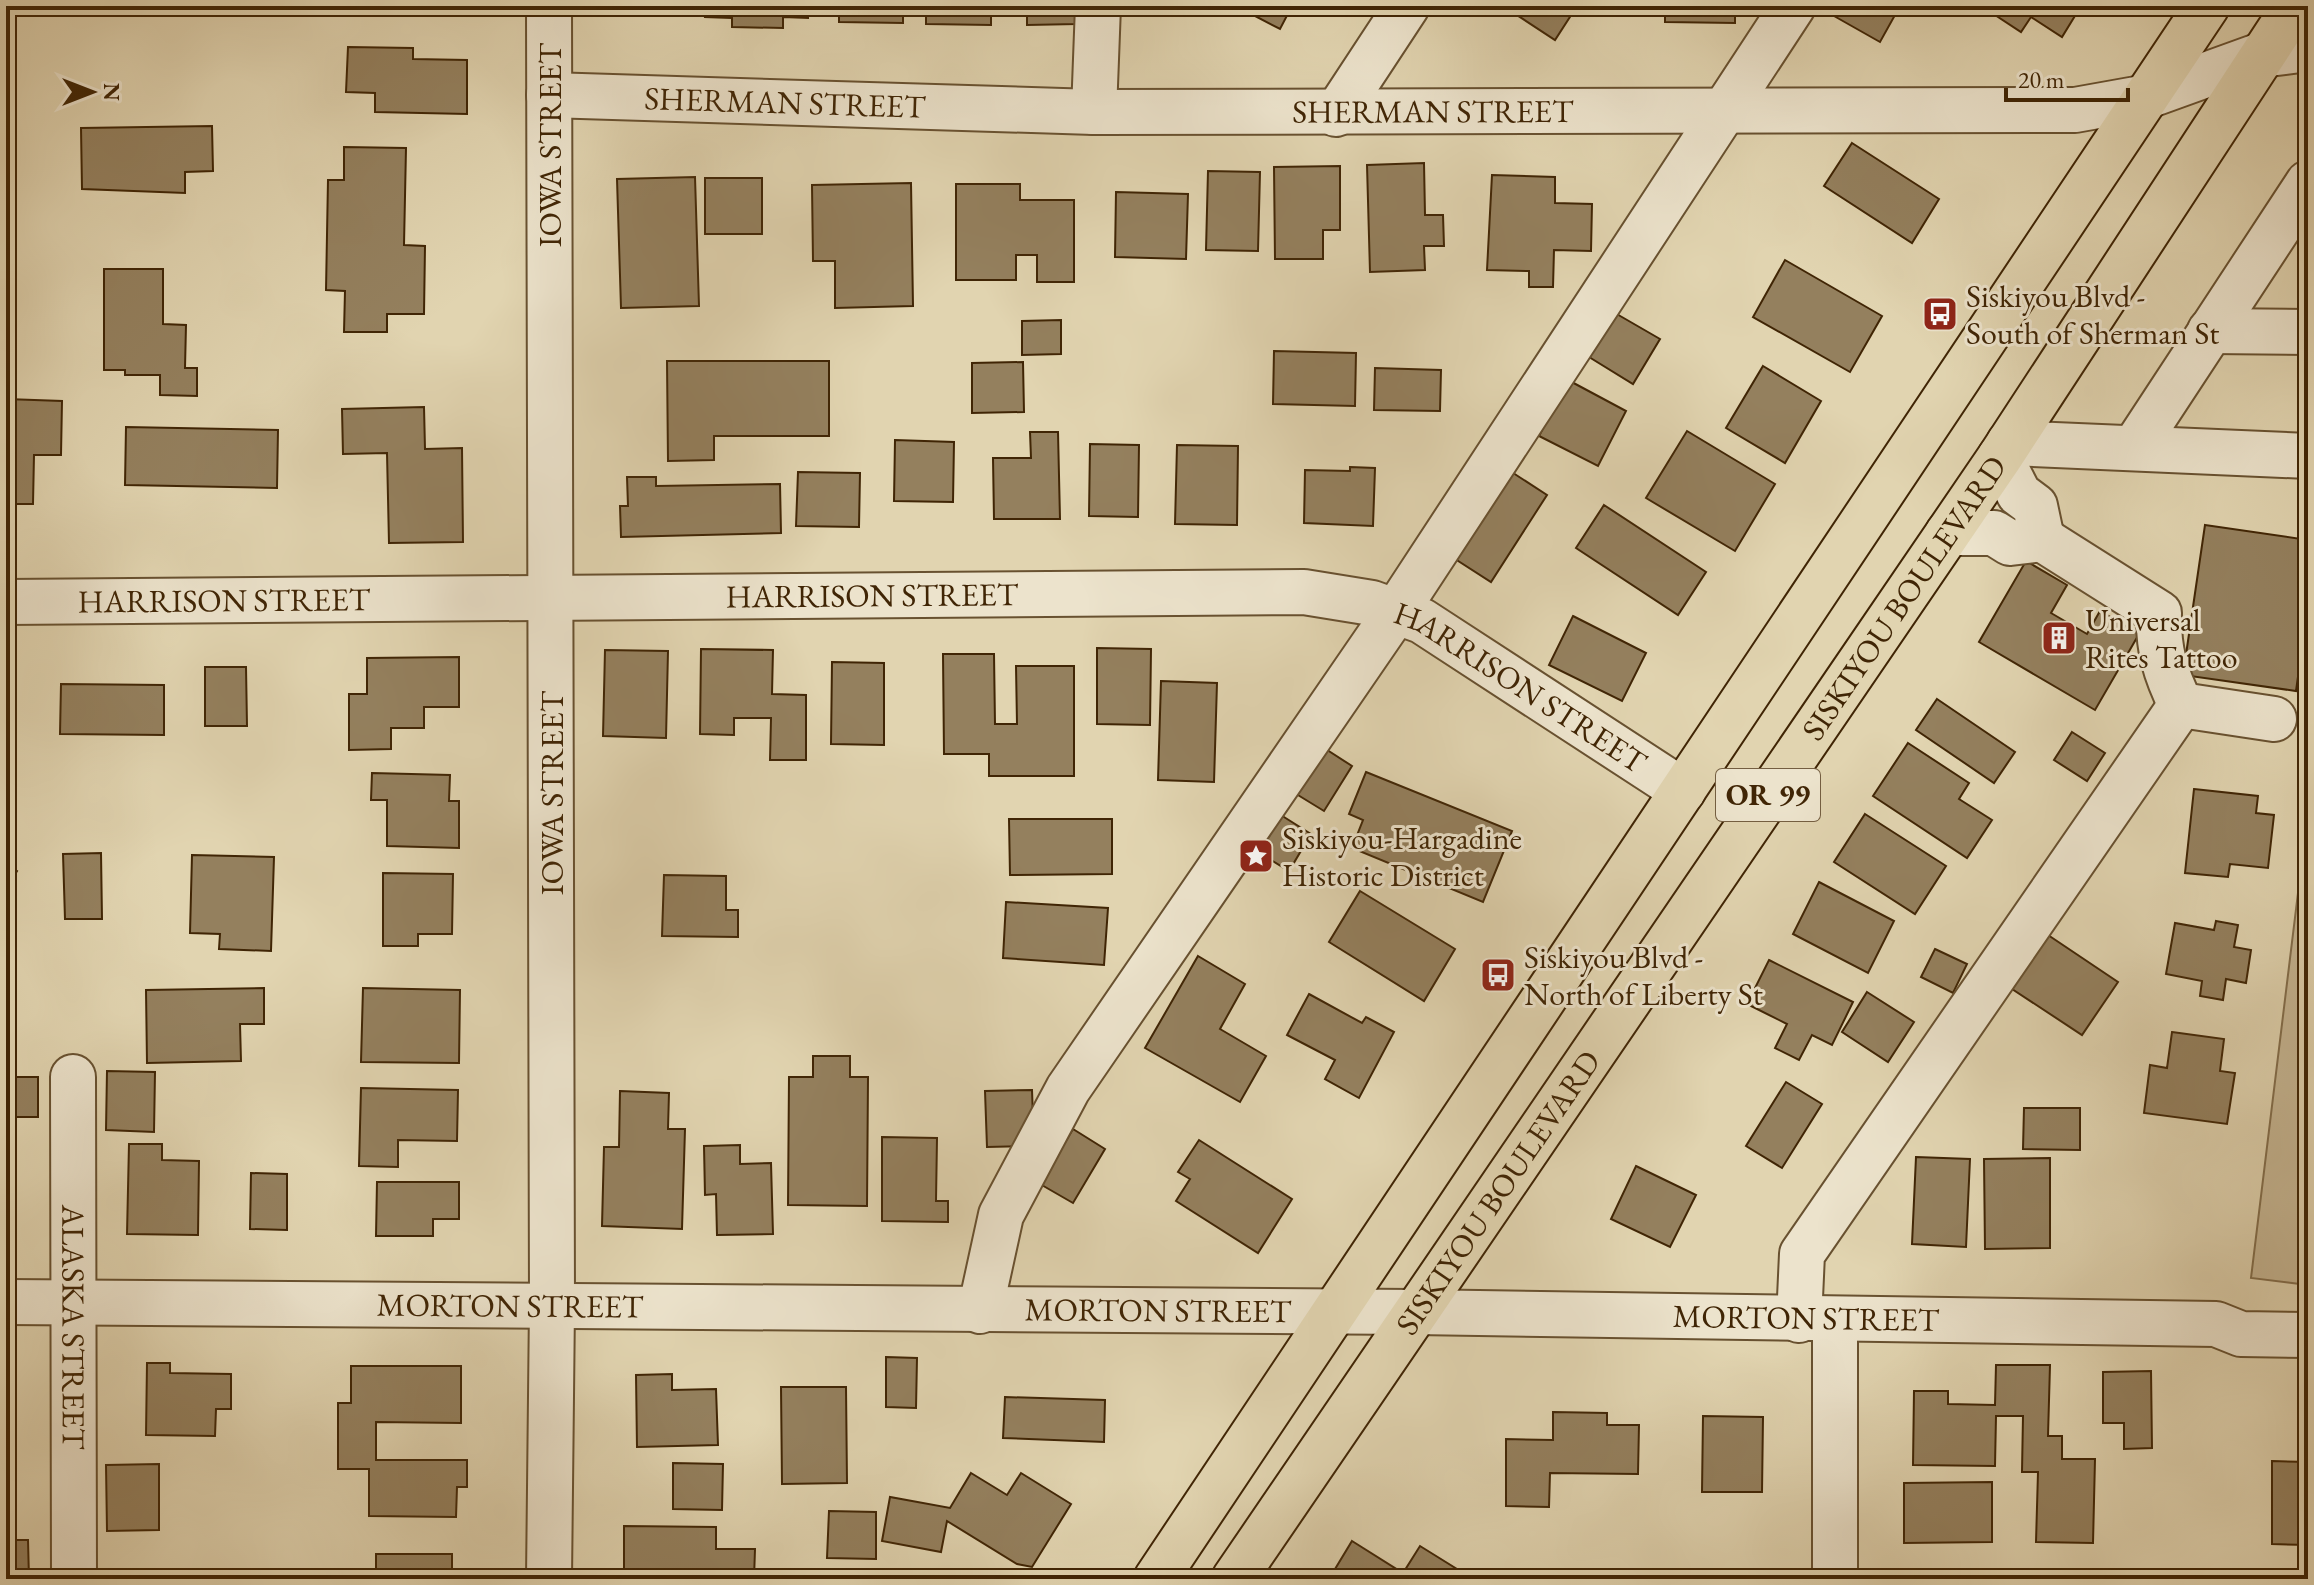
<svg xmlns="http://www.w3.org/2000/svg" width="2314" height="1585" font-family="'EB Garamond',serif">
<rect width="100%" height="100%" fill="#e1d4b0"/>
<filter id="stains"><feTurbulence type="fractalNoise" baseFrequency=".0025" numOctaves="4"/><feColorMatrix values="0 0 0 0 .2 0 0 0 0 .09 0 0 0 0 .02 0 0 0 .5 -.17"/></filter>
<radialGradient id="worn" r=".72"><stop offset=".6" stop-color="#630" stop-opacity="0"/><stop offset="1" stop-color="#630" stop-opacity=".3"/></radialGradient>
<path fill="#c6b693" stroke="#836e4c" stroke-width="2" d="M2308 811V1285L2251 1278Z"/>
<g fill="#94805e" stroke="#402505" stroke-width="2">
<path d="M6 6H46L47 15 6 16Z"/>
<path d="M69 6H285V12L69 11Z"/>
<rect x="621" y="6" width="56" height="10"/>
<path d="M706 6H808V18L783 17V28L732 27V18L705 17Z"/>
<path d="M839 6H903V23L839 22Z"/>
<path d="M926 6H991V25L926 24Z"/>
<path d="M1027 6H1077V24L1027 25Z"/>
<path d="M1236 6H1292L1280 29Z"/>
<path d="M1503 6H1577L1555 40Z"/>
<path d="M1665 6H1735V23L1665 22Z"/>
<path d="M1840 6H1900L1880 42 1834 16Z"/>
<path d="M1997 6H2081L2062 37 2031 17 2021 32 1992 13Z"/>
<path d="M348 47 413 48V59L467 60V114L375 112V93L346 92Z"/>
<path d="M212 126 213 171 185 172V193L82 189 81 128Z"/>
<path d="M1852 143 1939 199 1912 243 1824 186Z"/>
<path d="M344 147 406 148 404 245 425 246 424 314H387V332H344L345 291 326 290 328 180H344Z"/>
<path d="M1424 163 1425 215H1443L1444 246H1424L1425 270 1370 272 1367 165Z"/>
<path d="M1340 166V230H1323V259H1275L1274 167Z"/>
<path d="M1208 171 1260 172 1258 251 1206 250Z"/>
<path d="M1492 175 1555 177V203L1592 204 1591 251 1554 250 1553 287H1529V271L1487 270Z"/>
<path d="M695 177 699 306 621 308 617 179Z"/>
<rect x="705" y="178" width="57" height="56"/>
<path d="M911 183 913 306 835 308V261H813L812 185Z"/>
<path d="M956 184H1020V200H1074V282H1037V255H1016V280H956Z"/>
<path d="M1116 192 1188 194 1186 259 1115 257Z"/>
<rect x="6" y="202" width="8" height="42"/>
<path d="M1785 260 1882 316 1850 372 1753 317Z"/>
<path d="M104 269H163V324L186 325 185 368H197V396L160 395V375H125V370H104Z"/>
<path d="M1615 313 1660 339 1633 384 1589 357Z"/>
<path d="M1061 320V354L1022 355V321Z"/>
<path d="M1274 351 1356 353 1355 406 1273 404Z"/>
<path d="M667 361H829V436H714V460L668 461Z"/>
<path d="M1023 362 1024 412 972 413V363Z"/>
<path d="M1763 366 1821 401 1785 463 1726 428Z"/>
<path d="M1375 368 1441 370 1440 411 1374 410Z"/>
<path d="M1568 380 1626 411 1598 466 1539 436Z"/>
<path d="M6 399 62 401 61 455H34L33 504H6Z"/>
<path d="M424 407 425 449 462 448 463 542 389 543 387 453 343 454 342 409Z"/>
<path d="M126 427 278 430 277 488 125 485Z"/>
<path d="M1687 431 1775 484 1735 551 1646 498Z"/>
<path d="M1030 432H1058L1060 519H994L993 458H1031Z"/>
<path d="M895 440 954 442 953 502 894 501Z"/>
<path d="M1090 444 1139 445 1138 517 1089 516Z"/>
<path d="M1177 445 1238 446 1237 525 1175 524Z"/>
<path d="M1350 467 1375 468 1373 526 1304 523 1305 470 1350 471Z"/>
<path d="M1507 469 1547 495 1491 582 1452 557Z"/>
<path d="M798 472 860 473 859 527 796 526Z"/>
<path d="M627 477H656V486L780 484 781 533 621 537 620 506H628Z"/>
<path d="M1604 505 1706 572 1678 615 1576 548Z"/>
<path d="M2205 525 2308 540V606L2296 691 2183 675Z"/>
<path d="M2026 561 2067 585 2051 613 2087 634 2100 611 2139 634 2095 710 1979 642Z"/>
<path d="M1573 616 1646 653 1622 701 1549 665Z"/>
<path d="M1097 648 1151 649 1150 725 1097 724Z"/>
<path d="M701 649 773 650 772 694 806 695V760H770L771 718H734V735L700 734Z"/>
<path d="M605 650 668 651 666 738 603 736Z"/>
<path d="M943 654H994L995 724H1017L1016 666H1074V776H989V754H944Z"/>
<path d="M459 657V707H424V728H391V749L349 750V694H367V658Z"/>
<path d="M832 662 884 663V745L831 744Z"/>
<path d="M205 667H246L247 726H205Z"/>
<path d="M1161 681 1217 683 1214 782 1158 780Z"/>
<path d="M61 684 164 685V735L60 734Z"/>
<path d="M6 686H10L12 756H6Z"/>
<path d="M1937 699 2015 752 1994 783 1916 730Z"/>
<path d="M2072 732 2105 753 2087 781 2054 760Z"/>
<path d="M1908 743 1969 783 1959 799 1992 820 1967 858 1873 796Z"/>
<path d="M1321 746 1352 766 1324 811 1293 792Z"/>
<path d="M1366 772 1512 831 1483 902 1352 848 1363 820 1349 814Z"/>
<path d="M372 773 450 775 449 801H459V848L387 846V800H371Z"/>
<path d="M2194 789 2258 796 2256 813 2274 815 2268 868 2230 864 2228 877 2185 873Z"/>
<path d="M1276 812 1311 834 1289 871 1253 849Z"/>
<path d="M1865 814 1946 866 1915 914 1834 862Z"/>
<path d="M1009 819H1112V874L1010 875Z"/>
<path d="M101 853 102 919H65L63 854Z"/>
<path d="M192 855 274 857 271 951 219 949 220 934 190 933Z"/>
<path d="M6 864 17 871 6 889Z"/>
<path d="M383 873 453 874 452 934H418V946H383Z"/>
<path d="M664 875 726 876V910H738V937L662 936Z"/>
<path d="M1819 882 1894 921 1868 973 1793 934Z"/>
<path d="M1360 891 1455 949 1424 1001 1329 942Z"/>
<path d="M1006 902 1108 908 1104 965 1003 958Z"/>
<path d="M2216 921 2238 925 2234 947 2251 950 2246 983 2226 979 2223 1000 2200 996 2202 981 2166 974 2175 923 2214 930Z"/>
<path d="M2048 935 2118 982 2082 1035 2012 989Z"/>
<path d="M1935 949 1967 964 1953 993 1921 977Z"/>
<path d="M1198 956 1245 984 1220 1029 1266 1056 1240 1102 1145 1048Z"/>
<path d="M1769 960 1853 1002 1832 1045 1812 1035 1799 1060 1775 1048 1787 1024 1747 1004Z"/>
<path d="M264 988V1024H240L241 1061 147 1063 146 990Z"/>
<path d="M363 988 460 990 459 1063 361 1062Z"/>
<path d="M1867 992 1914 1022 1888 1062 1842 1032Z"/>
<path d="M1309 994 1362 1023 1366 1017 1394 1032 1359 1098 1325 1079 1335 1060 1287 1035Z"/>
<path d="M2172 1032 2224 1039 2220 1071 2235 1073 2227 1124 2144 1113 2150 1065 2167 1068Z"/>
<path d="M813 1056H850V1077H868L867 1206 788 1205 789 1077H813Z"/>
<path d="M107 1071 155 1072 154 1132 106 1130Z"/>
<rect x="6" y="1077" width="32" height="40"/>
<path d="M1786 1082 1822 1104 1782 1168 1746 1146Z"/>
<path d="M361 1088 458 1090 457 1141 398 1140V1167L359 1166Z"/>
<path d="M1032 1090 1034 1146 987 1147 985 1091Z"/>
<path d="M620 1091 669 1093 668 1129H685L682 1229 602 1226 604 1147H619Z"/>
<path d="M2024 1108H2080V1150L2023 1149Z"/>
<path d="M1073 1129 1105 1149 1073 1203 1040 1184Z"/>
<path d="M882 1137 937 1138 936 1201H948V1222L882 1221Z"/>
<path d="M1199 1140 1292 1199 1258 1253 1176 1201 1190 1179 1178 1172Z"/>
<path d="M129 1144H162V1160L199 1161 198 1235 127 1234Z"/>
<path d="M740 1145V1164L771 1163 773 1234 717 1235 716 1194 705 1195 704 1146Z"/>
<path d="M1916 1157 1970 1159 1966 1247 1912 1244Z"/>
<path d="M2050 1158V1248L1985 1249 1984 1159Z"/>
<path d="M1636 1166 1696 1195 1670 1247 1611 1219Z"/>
<path d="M251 1173 287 1174V1230L250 1229Z"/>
<path d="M377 1182H459V1219H433V1236H376Z"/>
<path d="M886 1357 917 1358 916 1408 886 1407Z"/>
<path d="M147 1363H170V1373L231 1374V1409H216L215 1436 146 1435Z"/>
<path d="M1996 1365H2050L2048 1436H2062V1459H2095L2093 1543 2036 1542 2038 1472H2022L2023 1416H1996L1995 1466 1913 1465 1914 1391H1948V1404L1995 1405Z"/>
<path d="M351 1366H461V1423L376 1422V1460H467V1487H457L456 1517 369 1516V1469H338V1403H351Z"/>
<path d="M2151 1371 2152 1448 2124 1449V1423H2103V1372Z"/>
<path d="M672 1374V1390L716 1389 718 1445 637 1447 636 1375Z"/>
<path d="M781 1387H846L847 1483 782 1484Z"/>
<path d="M1005 1397 1105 1400 1104 1442 1003 1438Z"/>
<path d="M1553 1412 1607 1413V1425H1639L1638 1474 1550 1473 1549 1507 1506 1506V1439L1553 1440Z"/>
<path d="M1703 1416 1763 1417 1762 1492H1702Z"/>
<path d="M2272 1461 2308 1462V1545L2272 1544Z"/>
<path d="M673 1463 723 1464 722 1510 673 1509Z"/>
<path d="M159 1464V1530L107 1531 106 1465Z"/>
<path d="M6 1465H13L12 1524H6Z"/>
<path d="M971 1473 1007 1495 1021 1473 1071 1504 1032 1567 1017 1564 947 1521 941 1552 882 1541 890 1497 950 1508Z"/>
<path d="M1992 1482V1542L1904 1543V1483Z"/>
<path d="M829 1511 876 1512V1559L827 1558Z"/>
<path d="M624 1526 716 1527V1549H755L754 1579H624Z"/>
<path d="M6 1540H28L29 1579H6Z"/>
<path d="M1352 1541 1403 1573 1420 1546 1473 1579H1329Z"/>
<rect x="376" y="1554" width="76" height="25"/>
<path d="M1660 1573 1707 1574V1579H1659Z"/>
</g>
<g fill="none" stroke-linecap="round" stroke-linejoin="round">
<defs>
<g id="minor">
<path id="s1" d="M549 95 1094 112 2075 110 2142 98 2261 55 2308 49"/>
<path d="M1094 112 1098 6"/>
<path d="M1336 114 1407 6"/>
<path d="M2210 331 2308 332"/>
<path d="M2009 443 2308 456"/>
<path d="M2134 448 2308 183"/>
<path d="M1948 533H1994L2010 543 2042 539 2035 506 2019 494 2000 457"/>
<path d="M2042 539 2159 613C2158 649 2165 673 2181 705L2274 719"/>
<path id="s2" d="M6 602 1304 592 1372 603 1422 621 1683 791"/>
<path id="s3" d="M73 1077 74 1579"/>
<path id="s4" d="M6 1302 1415 1312 2216 1324 2241 1334 2308 1335"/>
<path d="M980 1311 1001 1215 1068 1089 1397 610 1793 6"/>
<path d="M1799 1320 1802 1254 2181 705"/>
<path d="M549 1579 552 1305 549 6"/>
<path d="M1835 1579V1320"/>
</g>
<g id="major">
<path d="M1156 1579 2207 6"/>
<path id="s5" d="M1234 1579 2000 457 2295 6"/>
</g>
</defs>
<use href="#minor" stroke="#685130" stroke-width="48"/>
<use href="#major" stroke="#402505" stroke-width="48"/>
<use href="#minor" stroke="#ece3cc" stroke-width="44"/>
<use href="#major" stroke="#e1d4b0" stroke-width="44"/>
</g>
<defs>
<symbol id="bus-square" viewBox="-11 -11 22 22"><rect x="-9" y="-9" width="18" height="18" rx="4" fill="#8f2418" stroke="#ece3cc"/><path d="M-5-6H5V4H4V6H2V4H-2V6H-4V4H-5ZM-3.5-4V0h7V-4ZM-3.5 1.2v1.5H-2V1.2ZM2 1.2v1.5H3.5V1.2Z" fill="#fff"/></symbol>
<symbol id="building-square" viewBox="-11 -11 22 22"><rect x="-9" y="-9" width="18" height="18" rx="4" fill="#8f2418" stroke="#ece3cc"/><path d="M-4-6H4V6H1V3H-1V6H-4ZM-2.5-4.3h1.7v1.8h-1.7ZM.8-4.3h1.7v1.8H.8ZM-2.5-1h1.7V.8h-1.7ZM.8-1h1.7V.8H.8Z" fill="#fff"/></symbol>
<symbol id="sight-square" viewBox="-11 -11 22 22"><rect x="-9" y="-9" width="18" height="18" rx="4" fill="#8f2418" stroke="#ece3cc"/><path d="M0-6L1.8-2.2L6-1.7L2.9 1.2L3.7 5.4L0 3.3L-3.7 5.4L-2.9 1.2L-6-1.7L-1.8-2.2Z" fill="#fff"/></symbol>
</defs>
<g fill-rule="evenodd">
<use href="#bus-square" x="1920" y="294" width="40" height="40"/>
<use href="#building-square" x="2039" y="618" width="40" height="40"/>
<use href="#sight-square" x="1236" y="836" width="40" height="40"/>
<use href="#bus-square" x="1478" y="955" width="40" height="40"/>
</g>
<g text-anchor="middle" stroke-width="6" stroke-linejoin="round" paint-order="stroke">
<rect fill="#ece3cc" stroke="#745e41" stroke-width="2" x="1716" y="769" width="104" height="52" rx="6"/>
<g font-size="30" font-weight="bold" fill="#402505">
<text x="1768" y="805">OR 99</text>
</g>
<g font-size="32" fill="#402505" stroke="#ece3cc">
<text dy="11" stroke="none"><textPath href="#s1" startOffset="236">SHERMAN STREET</textPath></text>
<text dy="11" stroke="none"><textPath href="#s1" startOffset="884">SHERMAN STREET</textPath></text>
<text transform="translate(550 145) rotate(-90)" y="11">IOWA STREET</text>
<text dy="11" stroke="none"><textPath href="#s2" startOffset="866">HARRISON STREET</textPath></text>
<text dy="11" stroke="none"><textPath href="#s5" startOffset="1188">SISKIYOU BOULEVARD</textPath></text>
<text dy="11" stroke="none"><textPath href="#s2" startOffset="218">HARRISON STREET</textPath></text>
<text dy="11" stroke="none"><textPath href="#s2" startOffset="1538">HARRISON STREET</textPath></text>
<text transform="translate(552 793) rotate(-90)" y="11">IOWA STREET</text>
<text dy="11" stroke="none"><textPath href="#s5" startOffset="468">SISKIYOU BOULEVARD</textPath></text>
<text dy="11" stroke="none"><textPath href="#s4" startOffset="504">MORTON STREET</textPath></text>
<text dy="11" stroke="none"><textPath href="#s4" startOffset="1152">MORTON STREET</textPath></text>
<text dy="11" stroke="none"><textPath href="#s4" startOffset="1800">MORTON STREET</textPath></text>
<text dy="11" stroke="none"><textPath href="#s3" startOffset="250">ALASKA STREET</textPath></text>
</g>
<g font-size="32" fill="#402505" stroke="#ece3cc" text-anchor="start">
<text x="1966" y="307">Siskiyou Blvd -<tspan x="1966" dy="37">South of Sherman St</tspan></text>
<text x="2085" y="631">Universal<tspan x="2085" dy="37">Rites Tattoo</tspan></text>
<text x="1282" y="849">Siskiyou-Hargadine<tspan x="1282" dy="37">Historic District</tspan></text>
<text x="1524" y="968">Siskiyou Blvd -<tspan x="1524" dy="37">North of Liberty St</tspan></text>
</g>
</g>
<rect width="2314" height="1585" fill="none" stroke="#e1d4b0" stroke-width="32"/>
<rect x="8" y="8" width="2298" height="1569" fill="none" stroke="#402505" stroke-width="4"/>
<rect x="16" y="16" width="2282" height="1553" fill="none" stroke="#402505" stroke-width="2"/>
<g transform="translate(92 92) rotate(90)" stroke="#ece3cc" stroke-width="6" paint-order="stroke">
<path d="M0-6L14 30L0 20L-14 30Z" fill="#402505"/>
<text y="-12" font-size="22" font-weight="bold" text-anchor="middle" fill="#402505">N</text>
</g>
<path d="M2006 88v12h122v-12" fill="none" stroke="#402505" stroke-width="4"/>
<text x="2018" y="88" font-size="24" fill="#402505" stroke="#ece3cc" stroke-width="6" paint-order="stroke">20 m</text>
<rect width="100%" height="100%" filter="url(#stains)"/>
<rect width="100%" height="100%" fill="url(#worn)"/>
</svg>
